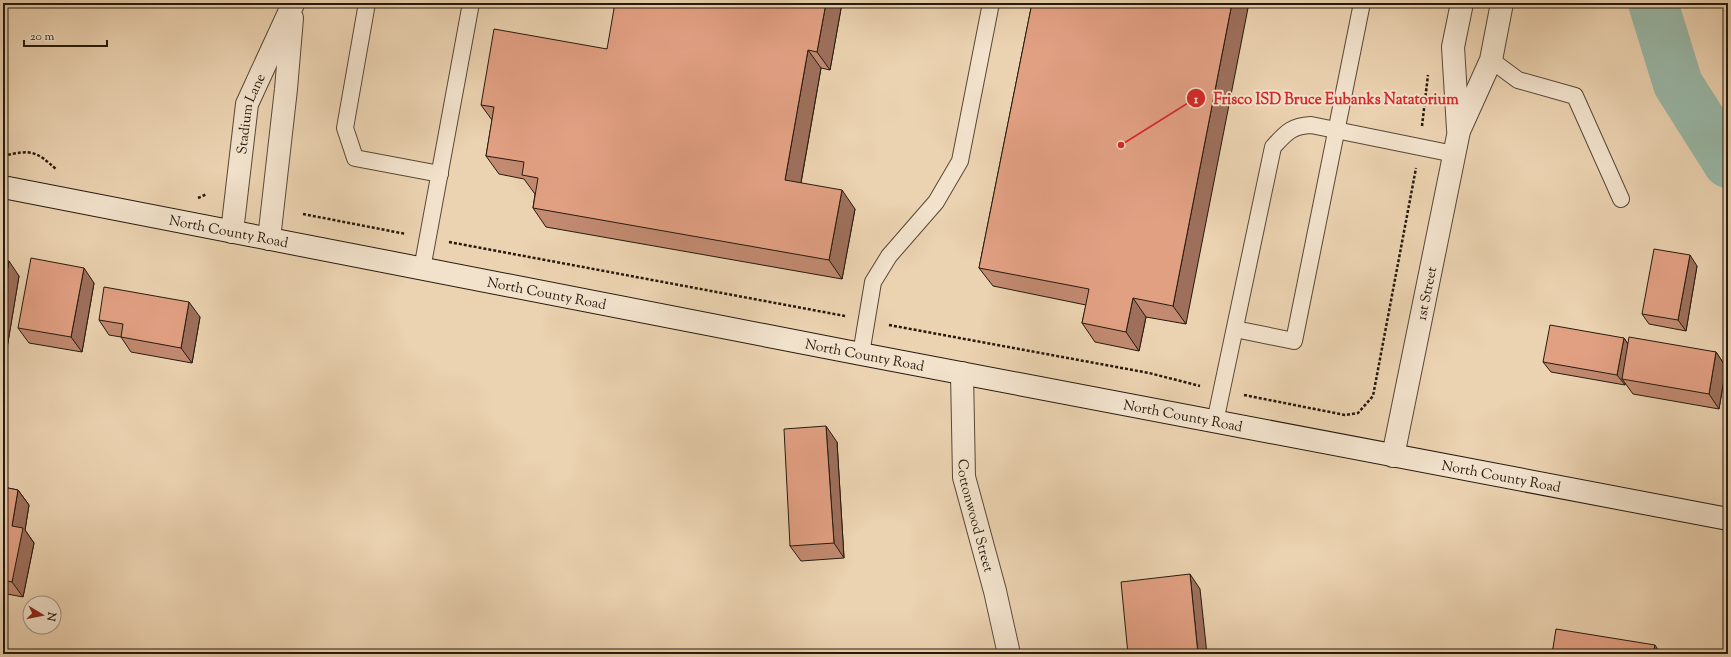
<svg xmlns="http://www.w3.org/2000/svg" width="1731" height="657" font-family="'Sorts Mill Goudy',serif">
<rect width="100%" height="100%" fill="#ebd2b0"/>
<filter id="stains"><feTurbulence type="fractalNoise" baseFrequency=".005" numOctaves="4"/><feColorMatrix values="0 0 0 0 .2 0 0 0 0 .09 0 0 0 0 .02 0 0 0 .5 -.17"/></filter>
<radialGradient id="worn" r=".72"><stop offset=".6" stop-color="#630" stop-opacity="0"/><stop offset="1" stop-color="#630" stop-opacity=".3"/></radialGradient>
<g fill="none" stroke-linecap="round" stroke-linejoin="round">
<path stroke="#99b8a8" stroke-width="50" d="M1653 3 1678 84 1728 163"/>
<defs>
<g id="lane">
<path d="M367 3 345 128 355 158 440 174"/>
<path d="M1491 60 1518 80 1575 96 1621 199"/>
<path d="M422 269 471 3"/>
<path d="M1235 329 1294 341 1362 3"/>
<path d="M861 354 873 282 889 256 936 202 960 161 991 3"/>
<path d="M1215 422 1273 147C1286 133 1291 126 1311 125L1454 154"/>
</g>
<g id="street">
<path d="M1458 129 1453 47 1462 3"/>
<path id="s1" d="M232 232 247 104 293 4"/>
<path d="M269 239 286 89 292 18"/>
<path id="s2" d="M962 373 964 477 995 591 1009 654"/>
<path id="s3" d="M1393 456 1459 131 1491 60 1502 3"/>
</g>
<g id="secondary">
<path id="s4" d="M3 187 861 354 1728 519"/>
</g>
</defs>
<use href="#lane" stroke="#574836" stroke-width="18"/>
<use href="#street" stroke="#574836" stroke-width="24"/>
<use href="#secondary" stroke="#261a0d" stroke-width="24"/>
<g stroke="#261a0d" stroke-width="2.5" stroke-dasharray="3 2" stroke-linecap="butt">
<path d="M1422 126 1428 75"/>
<path d="M3 156C32 149 36 151 57 170"/>
<path d="M198 198 207 194"/>
<path d="M303 214 406 234"/>
<path d="M449 242 845 316"/>
<path d="M889 325 1149 373 1200 386"/>
<path d="M1244 395 1345 415 1358 413 1373 396 1416 168"/>
</g>
<use href="#lane" stroke="#f2e2cc" stroke-width="16"/>
<use href="#street" stroke="#f2e2cc" stroke-width="22"/>
<use href="#secondary" stroke="#f2e2cc" stroke-width="22"/>
</g>
<g fill="#c28a71" stroke="#261a0d">
<path d="M842 3 830 70 821 68 801 183 855 209 842 279 546 227 533 208 535 194 524 179 499 174 486 156 492 120 481 105 607 49 666 4Z"/>
<path d="M1032 3 1186 324 1146 317 1139 351 1095 342 1082 323 1086 305 993 286 979 268Z"/>
<path d="M3 260 19 276 7 348H3Z"/>
<path d="M1697 266 1686 331 1649 324 1642 314Z"/>
<path d="M94 283 82 352 29 343 18 328Z"/>
<path d="M200 317 192 363 131 352 121 337 109 335 99 320Z"/>
<path d="M1624 338 1628 344 1716 352 1726 367 1719 409 1633 394 1625 383V385L1551 372 1543 362Z"/>
<path d="M837 442 844 558 801 561 790 546Z"/>
<path d="M3 487 18 490 29 505 25 530 34 543 23 597 7 594 4 608H3Z"/>
</g>
<g fill="#9e705c" stroke="#261a0d">
<path d="M826 3H842L830 70 817 52Z"/>
<path d="M1232 3H1249L1186 324 1173 306Z"/>
<path d="M808 50 821 68 798 199 785 180Z"/>
<path d="M842 190 855 209 842 279 829 260Z"/>
<path d="M1690 255 1697 266 1686 331 1678 320Z"/>
<path d="M9 261 19 276 7 348 3 343V293Z"/>
<path d="M84 268 94 283 82 352 71 337Z"/>
<path d="M1133 298 1146 317 1139 351 1126 332Z"/>
<path d="M189 302 200 317 192 363 181 348Z"/>
<path d="M1624 338 1631 349 1622 379 1625 383V385L1617 375Z"/>
<path d="M1716 352 1726 367 1719 409 1709 394Z"/>
<path d="M826 426 837 442 844 558 834 543Z"/>
<path d="M18 490 29 505 25 530 34 543 23 597 12 582V526Z"/>
<path d="M1190 574 1200 589 1207 654H1198Z"/>
<path d="M3 588 7 594 4 608 3 606Z"/>
<path d="M1655 645 1661 654H1653Z"/>
</g>
<g fill="#e2a083" stroke="#261a0d">
<path d="M615 3H662L666 4V3H826L817 52 808 50 785 180 842 190 829 260 533 208 538 178 522 175 524 162 486 156 494 107 481 105 494 29 607 49Z"/>
<path d="M1032 3H1232L1173 306 1133 298 1126 332 1082 323 1089 289 979 268Z"/>
<path d="M1654 249 1690 255 1678 320 1642 314Z"/>
<path d="M31 258 84 268 71 337 18 328Z"/>
<path d="M3 260 9 261 3 293Z"/>
<path d="M104 287 189 302 181 348 121 337 123 324 99 320Z"/>
<path d="M1550 325 1624 338 1617 375 1543 362Z"/>
<path d="M1629 337 1716 352 1709 394 1622 379Z"/>
<path d="M826 426 834 543 790 546 784 429Z"/>
<path d="M3 487 18 490 12 526 23 528 12 582 3 580Z"/>
<path d="M1190 574 1198 654H1128L1121 582Z"/>
<path d="M1556 629 1655 645 1653 654H1552Z"/>
</g>
<g text-anchor="middle" stroke-width="4" stroke-linejoin="round" paint-order="stroke">
<g font-size="14" fill="#261a0d" stroke="#f2e2cc">
<text dy="5" stroke="none"><textPath href="#s1" startOffset="120">Stadium Lane</textPath></text>
<text dy="5" stroke="none"><textPath href="#s4" startOffset="230">North County Road</textPath></text>
<text dy="5" stroke="none"><textPath href="#s4" startOffset="554">North County Road</textPath></text>
<text dy="5" stroke="none"><textPath href="#s3" startOffset="166">1st Street</textPath></text>
<text dy="5" stroke="none"><textPath href="#s4" startOffset="878">North County Road</textPath></text>
<text dy="5" stroke="none"><textPath href="#s4" startOffset="1202">North County Road</textPath></text>
<text dy="5" stroke="none"><textPath href="#s4" startOffset="1526">North County Road</textPath></text>
<text dy="5" stroke="none"><textPath href="#s2" startOffset="144">Cottonwood Street</textPath></text>
</g>
</g>
<path fill="none" stroke="#d62828" stroke-width="1.5" d="M1121 145L1196 98"/>
<g fill="#d62828" stroke="#f2e2cc" stroke-width="1.5">
<circle cx="1121" cy="145" r="4"/>
<circle cx="1196" cy="98" r="10"/>
</g>
<g font-size="12" text-anchor="middle" font-weight="bold" fill="#fff">
<text x="1196" y="103">1</text>
</g>
<g font-size="15" text-anchor="middle" font-weight="bold" fill="#d62828" stroke="#f2e2cc" stroke-width="4" stroke-linejoin="round" paint-order="stroke">
<text x="1336" y="104">Frisco ISD Bruce Eubanks Natatorium</text>
</g>
<rect width="1731" height="657" fill="none" stroke="#ebd2b0" stroke-width="16"/>
<rect x="4" y="4" width="1723" height="649" fill="none" stroke="#261a0d" stroke-width="2"/>
<rect x="8" y="8" width="1715" height="641" fill="none" stroke="#261a0d"/>
<g transform="translate(42 615) rotate(100)"><circle r="19" fill="#f2e2cc" stroke="#a09280"/>
<path d="M0-3L7 15L0 10L-7 15Z" fill="#8f2418"/>
<text y="-6" font-size="11" font-weight="bold" text-anchor="middle" fill="#261a0d">N</text>
</g>
<path d="M24 40v6h83v-6" fill="none" stroke="#261a0d" stroke-width="2"/>
<text x="30" y="40" font-size="12" fill="#261a0d" stroke="#f2e2cc" stroke-width="3" paint-order="stroke">20 m</text>
<rect width="100%" height="100%" filter="url(#stains)"/>
<rect width="100%" height="100%" fill="url(#worn)"/>
</svg>
